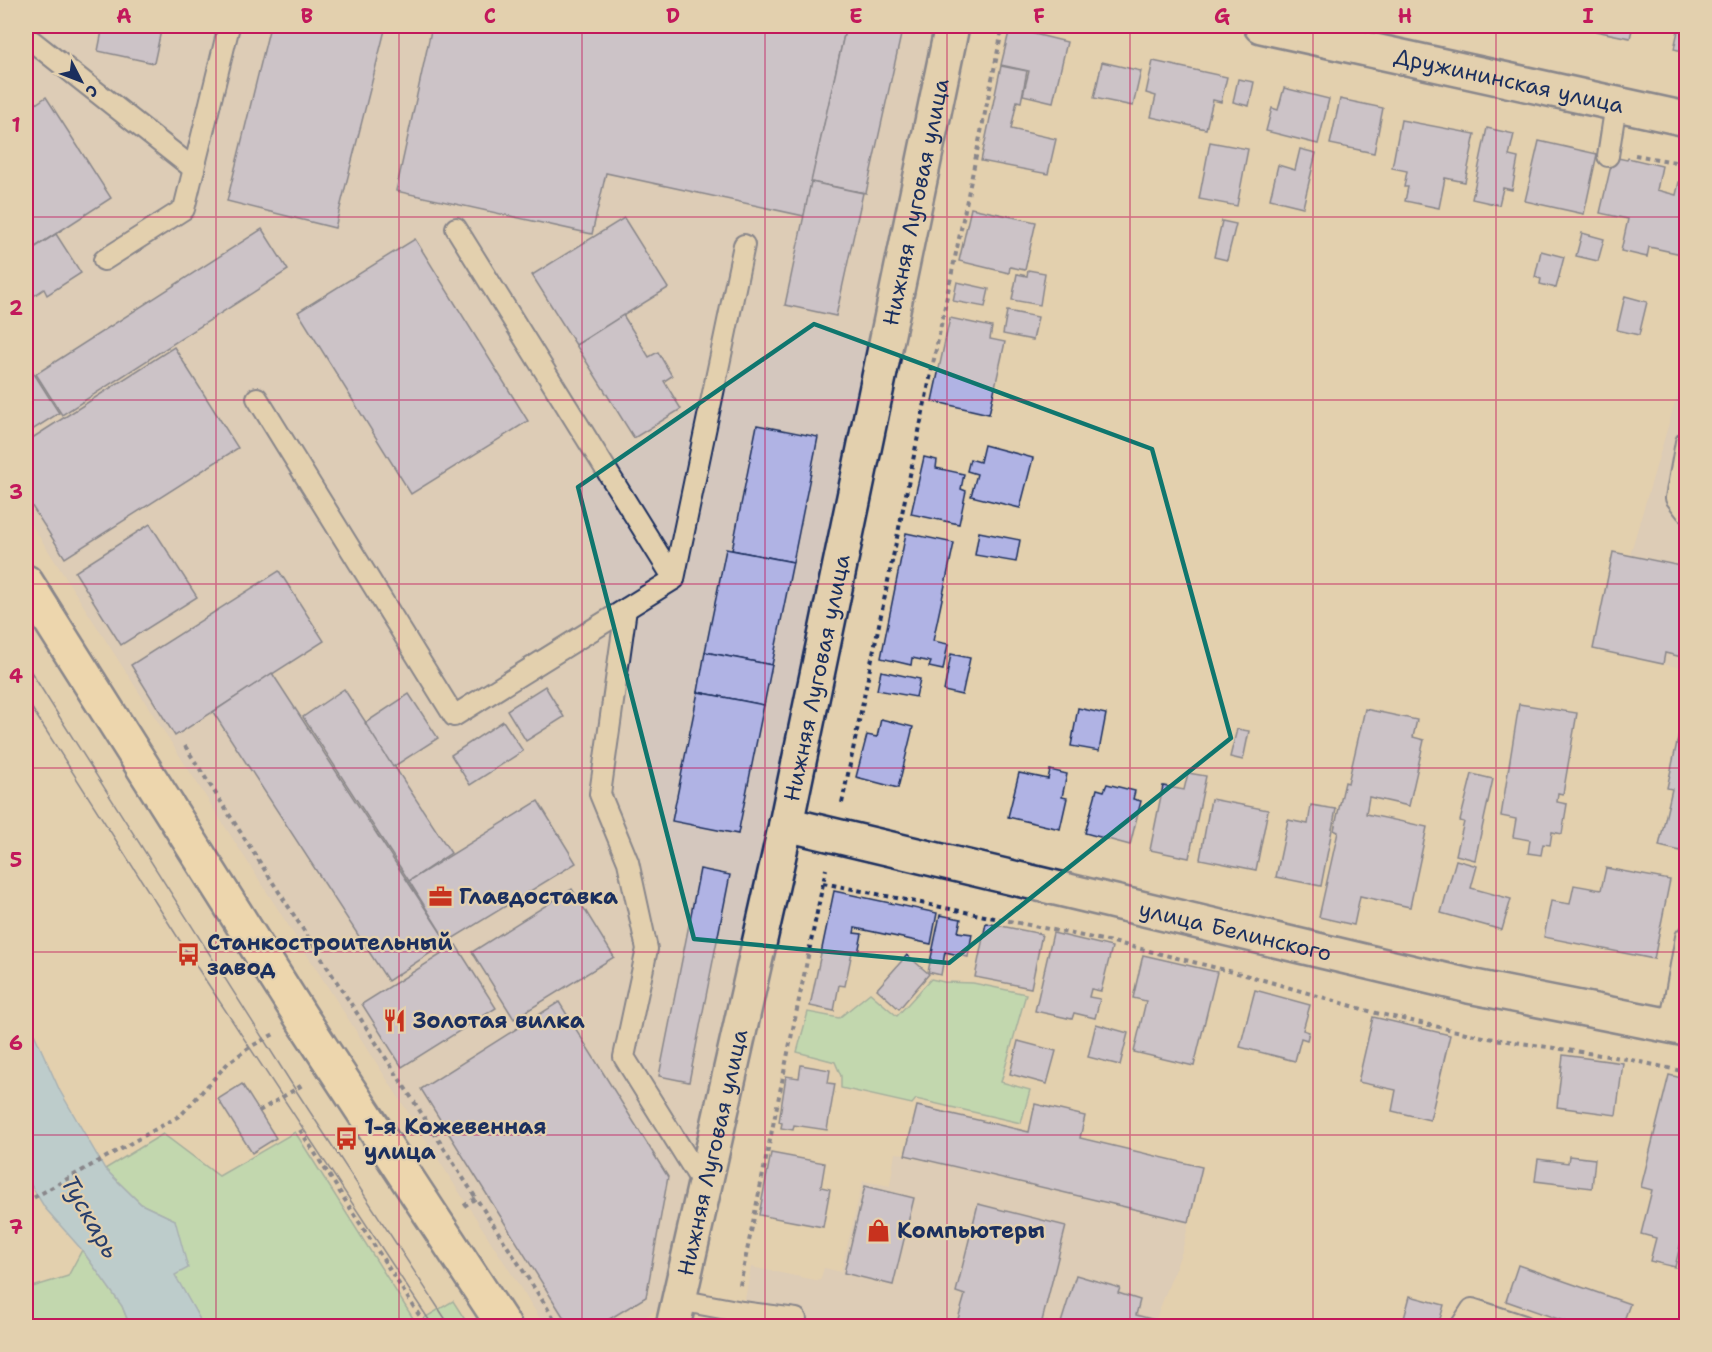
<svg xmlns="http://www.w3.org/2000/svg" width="1712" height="1352" font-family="'Shantell Sans',sans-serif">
<rect width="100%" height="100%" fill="#e3d0ae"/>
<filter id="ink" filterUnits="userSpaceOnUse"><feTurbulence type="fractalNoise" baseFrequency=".0167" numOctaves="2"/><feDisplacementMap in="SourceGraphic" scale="12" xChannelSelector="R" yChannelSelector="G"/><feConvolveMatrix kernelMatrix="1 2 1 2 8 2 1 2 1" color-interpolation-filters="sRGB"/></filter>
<g filter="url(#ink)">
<g fill="#d4c7be">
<path d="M26 26H942L674 1299 630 1326H545L26 516Z"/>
<path d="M1686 376V669L1593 649 1613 552 1630 555 1682 379Z"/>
<path d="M1035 1104 1085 1116 1080 1138 1202 1167 1182 1251 1153 1326H740L751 1267 820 1281 824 1268 841 1272 863 1181 890 1186 895 1153 905 1154 917 1106 1028 1132Z"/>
</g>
<g fill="#99e0ae" stroke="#5a8886" stroke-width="1.5">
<path d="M931 979 944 982 973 983 1026 994 1001 1082 1030 1090 1021 1123 916 1099 912 1104 841 1088V1076L835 1062 797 1052 808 1012 839 1018 870 993 897 1016Z"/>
<path d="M295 1132 416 1323 453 1301 469 1326H201L199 1318 174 1275 175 1220 141 1204 105 1169 163 1134 219 1176Z"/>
<path d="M82 1250 122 1306 130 1326H26V1289L68 1276Z"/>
</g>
<path fill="#8fc8ee" stroke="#618bb4" stroke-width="1.5" d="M26 1016 60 1091 105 1169 141 1204 175 1220 188 1268 175 1275 199 1318 201 1326H130L122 1306 82 1250 45 1208 26 1177Z"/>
<g fill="#b0b3e4" stroke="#1b2f5e" stroke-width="1.5">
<path d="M103 26H162L154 63 98 51Z"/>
<path d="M270 26H386L335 228 227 201Z"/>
<path d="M432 26H846L804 216 606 173 592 234 396 191Z"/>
<path d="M846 26H903L866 193 811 182Z"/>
<path d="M1571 26H1633L1630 38Z"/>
<path d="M1679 26H1686V52L1674 49Z"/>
<path d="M1010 28 1067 42 1053 102 1023 95 1029 71 1001 65Z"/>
<path d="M1153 61 1227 77 1221 102 1213 100 1206 129 1151 117 1156 96 1146 93Z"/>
<path d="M1102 62 1141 71 1133 106 1094 98Z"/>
<path d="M1001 66 1027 71 1021 102 1017 101 1011 129 1056 139 1048 174 981 161Z"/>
<path d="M1238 79 1254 82 1249 106 1233 102Z"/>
<path d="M1284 88 1329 99 1318 144 1266 131 1272 108 1278 110Z"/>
<path d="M46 97 111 198 26 253V111Z"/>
<path d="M1340 99 1383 108 1374 153 1330 144Z"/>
<path d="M1401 120 1475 134 1465 182 1445 178 1439 208 1405 201 1408 187H1404L1407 171 1392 168Z"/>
<path d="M1487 128 1514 134 1509 156 1518 158 1512 190 1503 188 1499 205 1472 199Z"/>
<path d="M1539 141 1597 154 1584 214 1525 201Z"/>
<path d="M1210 142 1248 149 1237 206 1199 199Z"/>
<path d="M1300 149 1316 153 1303 207 1270 199 1278 165 1295 170Z"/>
<path d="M1613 157 1627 160 1628 158 1662 166 1657 190 1676 195 1679 182 1686 183V255L1649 247 1647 257 1621 251 1628 219 1600 213Z"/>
<path d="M811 182 863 193 836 316 785 305Z"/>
<path d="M971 208 1036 222 1025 270 1010 267 1009 273 959 261Z"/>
<path d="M624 218 668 288 576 345 532 275Z"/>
<path d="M1222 221 1236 224 1227 260 1214 257Z"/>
<path d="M262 229 288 270 62 415 36 374Z"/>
<path d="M1582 233 1604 239 1598 261 1576 256Z"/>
<path d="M56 234 81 273 47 295 44 289 26 301V253Z"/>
<path d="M415 239 528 421 411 494 298 312Z"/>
<path d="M1541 251 1564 257 1556 288 1540 284 1541 279 1535 277Z"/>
<path d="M1028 270 1045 273 1040 305 1012 300 1017 274 1027 276Z"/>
<path d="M957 282 989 289 985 307 953 301Z"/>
<path d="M1625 296 1647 302 1639 335 1617 330Z"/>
<path d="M1007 311 1038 317 1033 340 1003 334Z"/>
<path d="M623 315 649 357 658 352 672 376 664 381 681 409 634 438 576 345Z"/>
<path d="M950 318 992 327 990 339 1005 342 989 414 932 401Z"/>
<path d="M174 347 238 448 65 558 26 497V442Z"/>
<path d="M26 361 59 413 26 434Z"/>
<path d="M757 425 818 437 793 562 732 550Z"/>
<path d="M984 445 1033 458 1020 508 971 496 977 474 967 471 970 459 980 462Z"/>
<path d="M924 457 937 460 936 468 964 474 961 489 966 491 959 524 911 514Z"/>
<path d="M150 524 197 597 121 645 75 572Z"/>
<path d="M979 532 1020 540 1016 562 975 555Z"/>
<path d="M906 533 954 543 933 641 948 644 943 670 929 667 931 662 912 658 911 665 881 658Z"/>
<path d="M726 549 793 562 772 665 705 652Z"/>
<path d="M1613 552 1686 567V658L1665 653 1663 664 1593 649Z"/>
<path d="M279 571 324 641 175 736 131 665Z"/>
<path d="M705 652 772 665 764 705 698 692Z"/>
<path d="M951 654 970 658 962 695 944 691Z"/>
<path d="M881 671 920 679 916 697 877 690Z"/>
<path d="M272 673 447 942 388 981 213 712Z"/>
<path d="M545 686 564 717 526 741 507 710Z"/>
<path d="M344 689 451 853 409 881 303 717Z"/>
<path d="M698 692 764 705 738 834 672 821Z"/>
<path d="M409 694 438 738 393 767 365 723Z"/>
<path d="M1686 701V847L1685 852 1659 846 1672 789 1667 788Z"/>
<path d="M1519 704 1577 713 1563 794 1558 793 1557 802 1567 804 1562 834 1552 832 1550 845 1543 844 1541 855 1528 853 1530 840 1513 837 1516 819 1501 816Z"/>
<path d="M1078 708 1106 714 1099 751 1071 746Z"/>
<path d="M1365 709 1417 720 1413 737 1424 740 1409 806 1369 797 1366 814 1427 827 1410 907 1360 896 1354 925 1319 917 1338 832 1334 830 1345 782 1348 783Z"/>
<path d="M881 719 913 727 898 788 856 777 867 735 877 737Z"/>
<path d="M503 721 523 751 470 785 451 755Z"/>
<path d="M1237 729 1249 731 1243 760 1230 757Z"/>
<path d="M1050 770 1067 774 1062 797 1067 798 1060 829 1008 817 1019 773 1048 779Z"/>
<path d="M1188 773 1206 776 1189 858 1150 850 1163 786 1184 790Z"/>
<path d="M1472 774 1493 779 1475 860 1456 855 1464 822 1460 821Z"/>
<path d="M1107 784 1135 791 1133 799 1141 801 1130 845 1085 833 1097 789 1104 791Z"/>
<path d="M1211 799 1268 810 1256 870 1200 859Z"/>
<path d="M538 801 576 863 447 942 409 881Z"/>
<path d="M1311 805 1336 809 1321 886 1276 877 1288 820 1308 824Z"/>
<path d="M1456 860 1477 866 1471 888 1511 899 1502 930 1441 913Z"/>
<path d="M1606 868 1670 880 1654 959 1544 937 1551 901 1570 904 1574 885 1601 890Z"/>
<path d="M700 869 730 875 689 1082 659 1076Z"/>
<path d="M572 889 614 957 514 1019 472 952Z"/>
<path d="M834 891 937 913 931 944 855 928 854 933 862 934 858 953 852 952 845 986 839 985 834 1011 810 1006Z"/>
<path d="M940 915 961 919 958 932 972 934 968 957 945 952 941 975 928 972Z"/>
<path d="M986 923 1042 934 1031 988 975 977Z"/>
<path d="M1053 933 1112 947 1101 991 1091 989 1089 997 1100 999 1095 1018 1074 1013 1072 1019 1035 1011Z"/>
<path d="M456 945 496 1008 402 1067 362 1004Z"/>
<path d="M907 955 929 974 899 1009 877 989Z"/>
<path d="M1143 955 1217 972 1194 1066 1134 1052 1146 1001 1133 998Z"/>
<path d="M1255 990 1310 1005 1303 1030 1309 1032 1307 1040 1301 1038 1295 1061 1240 1047Z"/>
<path d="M559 1002 668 1177 646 1297 598 1326H569L421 1089Z"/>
<path d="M1373 1017 1450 1035 1430 1120 1392 1111 1396 1090 1358 1082Z"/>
<path d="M1096 1024 1128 1033 1120 1065 1088 1057Z"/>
<path d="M1018 1041 1056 1051 1047 1084 1010 1074Z"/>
<path d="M1563 1055 1623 1063 1616 1115 1557 1107Z"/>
<path d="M801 1065 830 1070 828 1083 835 1084 827 1130 794 1125 793 1130 781 1128 782 1123 779 1122 786 1076 799 1078Z"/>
<path d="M1669 1075 1686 1079V1182L1681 1204 1686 1205V1221L1675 1267 1650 1261 1656 1238 1641 1234 1652 1190 1641 1187Z"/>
<path d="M242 1084 276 1138 252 1153 218 1099Z"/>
<path d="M1035 1104 1085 1116 1080 1138 1202 1167 1189 1222 905 1155 917 1106 1029 1132Z"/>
<path d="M771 1153 825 1163 821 1187 830 1189 823 1227 759 1215Z"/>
<path d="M1569 1156 1595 1159 1592 1188 1535 1181 1538 1159 1568 1163Z"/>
<path d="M865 1186 914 1198 893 1285 844 1273Z"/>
<path d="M978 1204 1066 1226 1042 1321 1059 1326H956L965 1295 956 1292Z"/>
<path d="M1518 1265 1630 1304 1622 1326H1578L1506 1301Z"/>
<path d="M1076 1275 1120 1288 1118 1293 1140 1300 1136 1315 1155 1320 1153 1326H1060Z"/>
<path d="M1410 1296 1444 1305 1438 1326H1402Z"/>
</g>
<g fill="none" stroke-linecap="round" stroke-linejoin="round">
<defs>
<g id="service">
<path d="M26 39 32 41 194 169"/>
<path d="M1608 156 1616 104"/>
<path d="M104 260 184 209 229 26"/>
<path d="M257 398 454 716 674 579 456 228"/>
<path d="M1686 442 1676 498 1686 511"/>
<path d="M674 579 744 245"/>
<path d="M626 609 600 794 628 862 647 949 624 1057 705 1187"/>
<path d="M1670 1026 1686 937"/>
<path d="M679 1300 742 1312 796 1319"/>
<path d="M1461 1326 1472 1309 1524 1326"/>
</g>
<g id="minor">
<path id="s1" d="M786 824 1469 986 1686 1029"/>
<path id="s2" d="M673 1326 786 824 952 26"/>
</g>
<g id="tertiary">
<path id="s3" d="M1261 26 1686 119"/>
</g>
<path id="primary" d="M26 582 301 1017 504 1326"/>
</defs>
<use href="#service" stroke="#1b2f5e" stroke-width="24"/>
<use href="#minor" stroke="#1b2f5e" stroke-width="38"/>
<use href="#tertiary" stroke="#1b2f5e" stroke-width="38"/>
<use href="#primary" stroke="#1b2f5e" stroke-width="38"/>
<g stroke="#1b2f5e" stroke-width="4" stroke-dasharray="4.5 4.5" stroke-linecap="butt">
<path d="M1635 155 1686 164"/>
<path d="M185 746 476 1198"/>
<path d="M842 803 1003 26"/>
<path d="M823 883 1117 943 1253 977 1376 1013 1488 1038 1627 1059 1686 1072"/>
<path d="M259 1111 304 1084"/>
<path d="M300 1130 426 1326"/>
<path d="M26 1202 181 1115 228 1063 250 1047 274 1034"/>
<path d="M464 1206 476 1198 559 1326"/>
<path d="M740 1285 826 869"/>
</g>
<use href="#service" stroke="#e3d0ae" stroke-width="20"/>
<use href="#minor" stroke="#e3d0ae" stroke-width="33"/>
<use href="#tertiary" stroke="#e3d0ae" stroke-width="33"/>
<use href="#primary" stroke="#f8deab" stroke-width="33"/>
<g stroke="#1b2f5e" stroke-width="1.5">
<path d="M26 664 295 1089 450 1326"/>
<path d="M26 699 189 955 433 1326"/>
</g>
</g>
</g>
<path d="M0 0H1712V1352H0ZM814 324 1152 449 1231 738 949 963 694 939 578 487Z" fill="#e3d0ae" fill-opacity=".55" fill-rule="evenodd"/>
<path fill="none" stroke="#0f766e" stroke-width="4.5" stroke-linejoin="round" d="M814 324 1152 449 1231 738 949 963 694 939 578 487Z"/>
<path fill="none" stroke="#c2185b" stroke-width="1.5" stroke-opacity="0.55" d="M216 26V1326M399 26V1326M582 26V1326M765 26V1326M947 26V1326M1130 26V1326M1313 26V1326M1496 26V1326M26 217H1686M26 400H1686M26 584H1686M26 768H1686M26 952H1686M26 1135H1686"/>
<defs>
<symbol id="office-bare" viewBox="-9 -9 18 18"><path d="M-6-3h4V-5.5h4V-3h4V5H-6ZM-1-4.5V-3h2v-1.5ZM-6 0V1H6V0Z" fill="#c8321e" stroke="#e3d0ae" stroke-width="2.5" paint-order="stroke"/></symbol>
<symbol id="bus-bare" viewBox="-9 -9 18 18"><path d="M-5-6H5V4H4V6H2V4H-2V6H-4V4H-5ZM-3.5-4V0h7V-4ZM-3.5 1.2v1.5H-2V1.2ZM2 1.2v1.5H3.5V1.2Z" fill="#c8321e" stroke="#e3d0ae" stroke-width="2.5" paint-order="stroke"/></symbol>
<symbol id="restaurant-bare" viewBox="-9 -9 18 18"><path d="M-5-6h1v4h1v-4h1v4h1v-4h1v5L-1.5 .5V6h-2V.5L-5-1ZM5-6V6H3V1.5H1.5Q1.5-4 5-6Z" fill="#c8321e" stroke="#e3d0ae" stroke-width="2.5" paint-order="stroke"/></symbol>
<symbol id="shop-bare" viewBox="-9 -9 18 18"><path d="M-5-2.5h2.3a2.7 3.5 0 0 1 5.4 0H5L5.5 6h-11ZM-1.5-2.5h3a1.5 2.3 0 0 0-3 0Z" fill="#c8321e" stroke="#e3d0ae" stroke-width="2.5" paint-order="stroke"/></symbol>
</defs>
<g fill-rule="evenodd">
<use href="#office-bare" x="424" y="880" width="33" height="33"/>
<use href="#bus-bare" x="172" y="938" width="33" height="33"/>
<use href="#restaurant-bare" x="378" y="1004" width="33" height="33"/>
<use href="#bus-bare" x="330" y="1122" width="33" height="33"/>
<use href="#shop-bare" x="862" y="1214" width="33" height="33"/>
</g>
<g text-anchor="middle" stroke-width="4.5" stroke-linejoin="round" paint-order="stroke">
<g font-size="22" fill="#1b2f5e" stroke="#e3d0ae">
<text dy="8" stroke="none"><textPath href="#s3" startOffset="254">Дружининская улица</textPath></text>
<text dy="8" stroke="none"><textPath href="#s2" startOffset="1150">Нижняя Луговая улица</textPath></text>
<text dy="8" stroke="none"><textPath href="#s2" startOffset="664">Нижняя Луговая улица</textPath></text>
<text dy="8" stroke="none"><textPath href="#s1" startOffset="462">улица Белинского</textPath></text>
<text dy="8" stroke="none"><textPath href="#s2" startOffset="178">Нижняя Луговая улица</textPath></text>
</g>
<g font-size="22" font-weight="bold" fill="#1b2f5e" stroke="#e3d0ae" text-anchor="start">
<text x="459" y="904">Главдоставка</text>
<text x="207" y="950">Станкостроительный<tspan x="207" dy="25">завод</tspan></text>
<text x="413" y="1028">Золотая вилка</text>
<text x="364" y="1134">1-я Кожевенная<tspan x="364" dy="25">улица</tspan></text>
<text x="897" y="1238">Компьютеры</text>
</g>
<g font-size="24" font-style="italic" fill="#273e6c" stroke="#e3d0ae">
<text transform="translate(90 1217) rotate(60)" y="8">Тускарь</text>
</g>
</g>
<rect width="1712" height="1352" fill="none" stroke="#e3d0ae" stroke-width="66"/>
<g transform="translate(81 81) rotate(132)" stroke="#e3d0ae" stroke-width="4.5" paint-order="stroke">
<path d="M0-4.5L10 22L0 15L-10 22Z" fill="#1b2f5e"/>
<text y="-9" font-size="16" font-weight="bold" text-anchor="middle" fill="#1b2f5e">С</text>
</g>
<rect x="33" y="33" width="1646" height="1286" fill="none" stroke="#c2185b" stroke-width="2"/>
<g font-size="20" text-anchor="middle" font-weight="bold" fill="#c2185b">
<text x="124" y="23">A</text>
<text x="307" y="23">B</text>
<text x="490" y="23">C</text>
<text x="673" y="23">D</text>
<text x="856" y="23">E</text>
<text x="1039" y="23">F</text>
<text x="1222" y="23">G</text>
<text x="1405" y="23">H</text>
<text x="1588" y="23">I</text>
<text x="16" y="132">1</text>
<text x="16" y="315">2</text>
<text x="16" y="499">3</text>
<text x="16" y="683">4</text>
<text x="16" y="867">5</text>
<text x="16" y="1050">6</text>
<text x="16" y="1234">7</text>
</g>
</svg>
